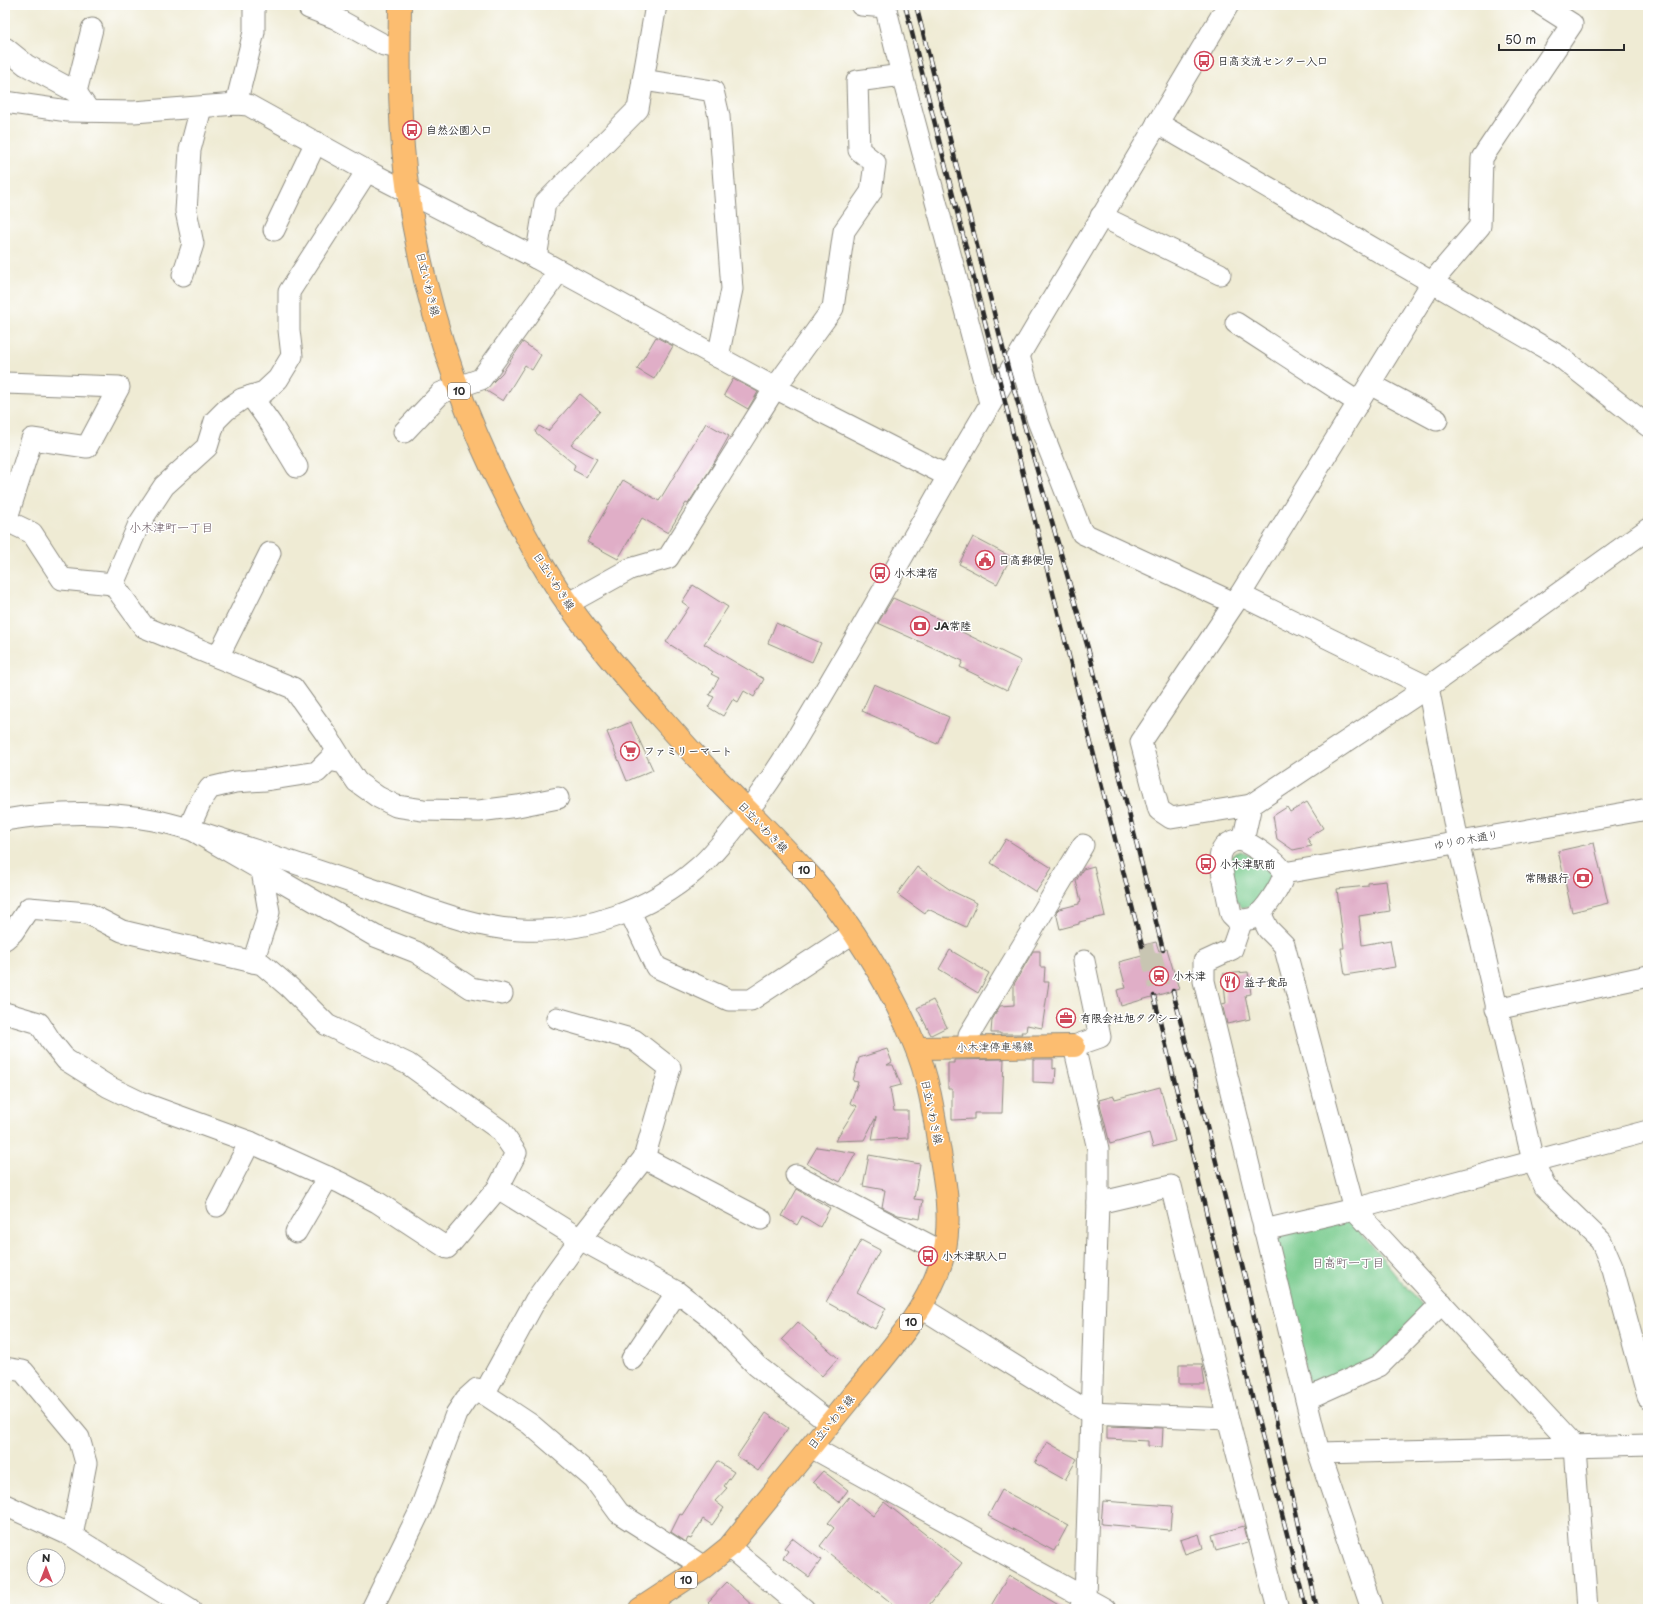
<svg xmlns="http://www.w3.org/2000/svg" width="1653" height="1614" font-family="'Playpen Sans','Klee One',sans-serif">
<rect width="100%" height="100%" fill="#fff"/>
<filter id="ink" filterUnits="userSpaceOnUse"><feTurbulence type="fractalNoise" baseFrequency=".025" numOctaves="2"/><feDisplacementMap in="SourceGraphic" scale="8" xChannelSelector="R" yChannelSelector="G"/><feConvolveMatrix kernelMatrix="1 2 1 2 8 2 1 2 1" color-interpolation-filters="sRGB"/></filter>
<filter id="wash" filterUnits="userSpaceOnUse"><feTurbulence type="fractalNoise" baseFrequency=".012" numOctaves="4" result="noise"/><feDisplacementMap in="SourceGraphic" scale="16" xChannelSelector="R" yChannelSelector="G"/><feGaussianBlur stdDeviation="0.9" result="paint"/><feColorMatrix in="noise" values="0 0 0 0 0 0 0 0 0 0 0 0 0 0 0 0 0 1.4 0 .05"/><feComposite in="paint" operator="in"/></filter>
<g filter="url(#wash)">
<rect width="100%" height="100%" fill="#efebd4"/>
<g fill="#78cb8d" stroke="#527b5c">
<path d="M1241 851C1249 856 1266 864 1271 870 1277 879 1264 899 1256 905 1252 908 1246 908 1241 907L1235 899 1229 861 1234 854Z"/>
<path d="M1336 1218 1352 1221 1422 1306V1314L1370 1364 1310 1389 1275 1246 1277 1233Z"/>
</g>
<g id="blocks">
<g fill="#e0aec7">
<path d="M656 337 673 346 654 379 637 369Z"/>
<path d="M523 342 541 355 532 370 525 365 503 401 485 390 502 373Z"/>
<path d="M733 379 758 392 748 409 724 395Z"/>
<path d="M580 394 600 411 571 445 597 459 586 477 573 470 575 465 535 432 539 426 548 431Z"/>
<path d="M706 423 729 436 711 468 688 504 686 503 668 533 642 518 618 559 587 542 623 480 659 501Z"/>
<path d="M973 537 1011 557 997 584 959 564Z"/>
<path d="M693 585 728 607 704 644 764 679 754 697 744 691 738 702 733 699 723 716 708 707 714 697 709 695 719 678 711 674 713 672 666 642 689 607 682 602Z"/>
<path d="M893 598 961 629 960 631 1021 661 1007 690 960 667 963 661 878 623Z"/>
<path d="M776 623 821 643 812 662 768 643Z"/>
<path d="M874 684 949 717 937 744 862 711Z"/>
<path d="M631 722 653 770 627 781 607 732Z"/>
<path d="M1307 802 1323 828 1307 838 1312 846 1293 850 1277 839 1273 816 1287 807 1290 812Z"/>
<path d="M1006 839 1052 868 1036 892 991 863Z"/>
<path d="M1594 843 1608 903 1572 912 1558 851Z"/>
<path d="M1094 866 1105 916 1079 922V924L1060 929 1056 912 1059 909 1079 904V902L1081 901 1076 881 1083 869Z"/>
<path d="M917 867 952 891 977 903 966 927 928 909 925 914 897 894Z"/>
<path d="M1386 881 1390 911 1359 916 1362 945 1390 940 1395 967 1345 975 1341 948H1344L1337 889 1368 886V883Z"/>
<path d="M1156 942 1159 951 1167 949 1179 989 1121 1006 1117 990 1126 988 1119 962 1142 956 1140 946Z"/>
<path d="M950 950 989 973 978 993 939 969Z"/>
<path d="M1033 951H1040V967H1045L1044 982H1049L1042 1028 1027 1025 1026 1032H1021L1022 1034H1000V1033H991L992 1020 1000 1006 1014 1005V984Z"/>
<path d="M1248 972 1251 994 1245 995 1250 1019 1227 1024 1222 1004 1226 1003 1223 974Z"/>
<path d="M933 1000 947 1027 931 1035 917 1008Z"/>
<path d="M887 1049 892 1062 887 1065H893L901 1085 890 1088 894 1111H908V1138L872 1140 876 1117 864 1140 835 1141 857 1106 850 1103 858 1082 853 1081 859 1058Z"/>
<path d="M1004 1059 1002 1113H974V1119L952 1120V1089H948V1063H954V1060Z"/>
<path d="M1033 1059H1053V1069L1056 1068 1055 1083 1033 1082Z"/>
<path d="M1160 1087 1175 1141 1153 1147 1149 1133 1110 1144 1099 1100 1114 1096 1115 1099Z"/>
<path d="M817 1147 856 1153 840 1182 807 1164Z"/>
<path d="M869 1155 920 1164 914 1199 923 1200 920 1219 898 1215 882 1207 885 1190 863 1186Z"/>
<path d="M797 1189 830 1208 820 1227 802 1216 797 1225 782 1216Z"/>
<path d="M861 1240 880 1250 857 1292 886 1308 875 1329 826 1302Z"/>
<path d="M798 1322 838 1358 822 1376 782 1339Z"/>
<path d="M1179 1364H1202L1205 1384H1179Z"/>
<path d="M766 1413 788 1428 758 1471 737 1456Z"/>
<path d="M1107 1426 1163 1428 1162 1447 1148 1446V1441L1107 1439Z"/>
<path d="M1047 1442 1077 1459 1065 1480 1035 1463Z"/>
<path d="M717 1461 734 1472 724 1486 727 1488 715 1501 724 1508 712 1525 703 1519 691 1539 688 1538 686 1542 671 1532 680 1514 682 1515Z"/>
<path d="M823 1471 848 1490 839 1502 813 1482Z"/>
<path d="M1002 1490 1068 1525 1054 1551 988 1516Z"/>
<path d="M849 1497 873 1516 884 1502 962 1563 926 1609H899L820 1546 834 1528 828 1523Z"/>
<path d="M1103 1501 1172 1506 1170 1530 1101 1524Z"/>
<path d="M1244 1526 1248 1542 1216 1551 1212 1535Z"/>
<path d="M1199 1534 1203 1548 1185 1554 1180 1540Z"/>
<path d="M792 1538 821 1560 809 1577 783 1558 788 1551 784 1548Z"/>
<path d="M1009 1575 1065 1609H989Z"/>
<path d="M727 1582 756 1609H715L708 1602Z"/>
</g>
</g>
</g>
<g filter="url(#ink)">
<use href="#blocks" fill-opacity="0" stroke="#8d8b80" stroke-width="1"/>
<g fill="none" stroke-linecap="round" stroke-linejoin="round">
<path stroke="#c8c5b2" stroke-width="21" stroke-dasharray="21 10" stroke-linecap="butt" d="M1155 953 1151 954 1159 986"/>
<defs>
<g id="minor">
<path d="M861 5 886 7"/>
<path d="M885 5 902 75"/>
<path d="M309 8 335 18 384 45 399 48"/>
<path d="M5 48 26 65 76 92 89 111"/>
<path d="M643 80 713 91 719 116 732 289 718 357"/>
<path d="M76 92 92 29"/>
<path d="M5 102 68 111 134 112 236 104 248 105 367 171 536 258 775 388 948 476"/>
<path d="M236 104 254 32V5"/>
<path d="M1157 123 1559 356 1648 426"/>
<path d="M1101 216 1220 274"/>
<path d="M274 230 316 142"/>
<path d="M536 258 545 203 638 109 656 5"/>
<path d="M183 275 193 244 186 211 190 150 201 108"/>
<path d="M1236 323 1359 403"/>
<path d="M1019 356 1038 421 1082 533 1234 603"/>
<path d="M5 383 119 387 87 447 32 439 6 521"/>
<path d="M1370 384 1437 420"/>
<path d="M251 396 271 424 297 467"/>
<path d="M404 432 441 393 481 379 559 271"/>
<path d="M5 520 32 533 62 579 113 584 144 627 293 688 326 734 344 763"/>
<path d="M113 584 139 524 164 486 207 447 215 421 226 410 242 399 264 392 278 379 292 356 289 330V292L367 171"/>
<path d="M1240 595 1428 687 1458 842 1533 1161 1545 1187 1601 1241 1613 1269 1648 1397"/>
<path d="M567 604 630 569 668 558 775 388 833 308 844 231 871 192 875 163 859 150 857 81 902 75 990 403"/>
<path d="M218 657 270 553"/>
<path d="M1251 805 1171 818 1159 810 1141 742 1240 595 1433 281 1480 226 1482 158 1572 24 1542 5"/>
<path d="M5 820C54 812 104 811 153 820 184 826 215 837 245 847 293 862 339 878 386 894 430 909 475 928 521 930 586 933 649 911 698 868 709 859 718 847 728 836 758 800 783 762 807 721 852 646 895 570 938 494 971 435 1006 378 1040 320 1102 215 1165 110 1228 5"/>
<path d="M1237 840C1249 841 1278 862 1284 873 1282 885 1264 913 1253 918 1248 920 1243 920 1237 920L1231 914 1220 861C1220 849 1226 843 1237 840Z"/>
<path d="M1243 841 1251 805 1428 687 1648 529"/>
<path d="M1284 873 1648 809"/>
<path d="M630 912 656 967 729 1000H751L853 933"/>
<path d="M1260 913 1268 929 1284 945 1354 1209 1648 1131"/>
<path d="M1242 920 1232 949 1204 962V981L1319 1453 1372 1609"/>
<path d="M5 939 13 932 29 908 87 913 122 931 262 964 289 987 327 1025 408 1064 500 1130 516 1153 498 1188"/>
<path d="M253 962 269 912 262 871"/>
<path d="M502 994 471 988 416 952 375 936 189 828 201 801 210 788 235 782 266 780 317 772 329 760 344 763 357 782 378 797 396 806 423 810 479 811 518 806 558 798"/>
<path d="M1496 1009 1648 976"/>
<path d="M5 1013 39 1023 50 1040 66 1060 109 1087 140 1102 250 1142 341 1183 377 1202 447 1248 498 1188 580 1239 644 1158 670 1068 634 1040 557 1018"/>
<path d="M969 1047V1035L1083 845"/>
<path d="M644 1158 761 1219"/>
<path d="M796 1175 944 1253"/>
<path d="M1098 1203 1171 1186 1228 1419 1278 1609"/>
<path d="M217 1206 250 1142"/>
<path d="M1264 1230 1354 1209 1575 1447 1587 1609"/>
<path d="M296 1232 328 1177"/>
<path d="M922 1308 1090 1413 1228 1419"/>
<path d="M632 1359 677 1292"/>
<path d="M5 1368 23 1371 79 1438 86 1463 72 1536 5 1505"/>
<path d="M484 1394 535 1301 580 1239 677 1292 711 1318 757 1366 830 1423"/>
<path d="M1306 1399 1379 1366 1442 1303"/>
<path d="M811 1447 1105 1609"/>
<path d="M1319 1453 1648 1445"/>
<path d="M72 1536 190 1609"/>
<path d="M729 1547 804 1609"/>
<path d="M372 1609 419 1513 456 1414 466 1399 477 1389 530 1424 594 1479 619 1513 704 1567"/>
<path d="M1080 1609 1085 1598 1098 1203V1149L1074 1046 1100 1037 1084 961"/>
</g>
<g id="major">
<path d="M400 5C399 67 399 131 408 192 426 318 472 441 535 552 570 614 617 669 664 721 680 739 696 757 712 774 745 808 780 842 811 877 850 921 892 989 914 1043 928 1075 934 1113 939 1147 945 1181 952 1219 944 1253 929 1311 885 1356 848 1401 808 1450 769 1498 729 1547L704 1567 640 1609"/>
<path d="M917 1048 1074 1046"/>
</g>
</defs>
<use href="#minor" stroke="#8d8b80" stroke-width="23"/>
<use href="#major" stroke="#8d8b80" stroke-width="24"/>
<use href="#minor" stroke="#fff" stroke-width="21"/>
<use href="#major" stroke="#fcbd6f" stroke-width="22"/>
<defs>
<g id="rail">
<path d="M905 5 1142 946"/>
<path d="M916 5 1009 372 1088 648 1163 950"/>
<path d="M1173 991 1247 1285 1317 1609"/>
<path d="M1154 996 1225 1290 1306 1609"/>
</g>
</defs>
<use href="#rail" stroke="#2b2b2b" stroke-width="4.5"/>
<use href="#rail" stroke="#fff" stroke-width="3" stroke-dasharray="9" stroke-linecap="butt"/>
</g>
</g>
<defs>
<symbol id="bus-ring" viewBox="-11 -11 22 22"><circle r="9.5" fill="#fff" stroke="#d1495b" stroke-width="1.5"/><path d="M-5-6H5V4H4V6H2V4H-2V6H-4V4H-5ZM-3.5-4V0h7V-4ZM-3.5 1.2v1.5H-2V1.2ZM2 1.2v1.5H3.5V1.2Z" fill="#d1495b"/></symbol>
<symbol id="civic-ring" viewBox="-11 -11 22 22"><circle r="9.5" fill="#fff" stroke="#d1495b" stroke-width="1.5"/><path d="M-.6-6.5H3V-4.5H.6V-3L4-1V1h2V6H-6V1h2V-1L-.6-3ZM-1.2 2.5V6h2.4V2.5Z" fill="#d1495b"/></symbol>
<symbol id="bank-ring" viewBox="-11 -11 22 22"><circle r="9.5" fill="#fff" stroke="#d1495b" stroke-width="1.5"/><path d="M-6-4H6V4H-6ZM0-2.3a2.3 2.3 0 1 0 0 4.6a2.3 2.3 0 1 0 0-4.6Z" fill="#d1495b"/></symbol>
<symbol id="supermarket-ring" viewBox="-11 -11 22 22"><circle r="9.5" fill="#fff" stroke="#d1495b" stroke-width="1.5"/><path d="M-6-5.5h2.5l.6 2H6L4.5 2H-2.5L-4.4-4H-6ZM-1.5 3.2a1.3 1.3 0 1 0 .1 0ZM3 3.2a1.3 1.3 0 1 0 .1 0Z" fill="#d1495b"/></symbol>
<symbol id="station-ring" viewBox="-11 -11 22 22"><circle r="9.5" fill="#fff" stroke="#d1495b" stroke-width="1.5"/><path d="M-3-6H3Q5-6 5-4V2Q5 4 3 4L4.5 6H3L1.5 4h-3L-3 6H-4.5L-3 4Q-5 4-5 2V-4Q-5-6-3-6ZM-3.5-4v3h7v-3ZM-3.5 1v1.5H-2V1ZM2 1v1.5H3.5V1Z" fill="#d1495b"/></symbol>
<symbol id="restaurant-ring" viewBox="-11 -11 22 22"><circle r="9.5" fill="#fff" stroke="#d1495b" stroke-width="1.5"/><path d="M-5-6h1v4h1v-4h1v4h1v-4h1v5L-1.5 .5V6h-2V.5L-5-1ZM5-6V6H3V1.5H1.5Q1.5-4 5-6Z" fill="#d1495b"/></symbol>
<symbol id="office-ring" viewBox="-11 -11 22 22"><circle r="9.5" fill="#fff" stroke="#d1495b" stroke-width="1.5"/><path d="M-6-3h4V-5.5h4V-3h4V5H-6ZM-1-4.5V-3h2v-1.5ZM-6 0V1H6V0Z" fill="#d1495b"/></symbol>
</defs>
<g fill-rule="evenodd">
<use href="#bus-ring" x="1193" y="50" width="22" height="22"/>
<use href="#bus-ring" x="401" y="119" width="22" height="22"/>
<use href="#civic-ring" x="974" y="549" width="22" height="22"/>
<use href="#bus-ring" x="869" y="562" width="22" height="22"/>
<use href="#bank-ring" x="909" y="615" width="22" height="22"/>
<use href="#supermarket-ring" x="619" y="740" width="22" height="22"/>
<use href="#bus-ring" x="1195" y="853" width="22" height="22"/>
<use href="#bank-ring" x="1572" y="867" width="22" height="22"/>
<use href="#station-ring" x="1148" y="965" width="22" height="22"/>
<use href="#restaurant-ring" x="1219" y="971" width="22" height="22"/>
<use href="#office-ring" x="1055" y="1007" width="22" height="22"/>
<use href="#bus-ring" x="917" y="1245" width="22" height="22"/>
</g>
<g text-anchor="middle" stroke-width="3" stroke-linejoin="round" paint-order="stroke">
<g fill="#fff" stroke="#6b6b6b" stroke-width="1">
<rect x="448" y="383" width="22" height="16" rx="3"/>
<rect x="793" y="862" width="22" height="16" rx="3"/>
<rect x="900" y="1314" width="22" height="16" rx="3"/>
<rect x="675" y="1572" width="22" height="16" rx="3"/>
</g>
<g font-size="10" font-weight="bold" fill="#2b2b2b">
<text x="459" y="395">10</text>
<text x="804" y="874">10</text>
<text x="911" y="1326">10</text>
<text x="686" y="1584">10</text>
</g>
<g font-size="11" font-weight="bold" fill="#2b2b2b" stroke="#fff" text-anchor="start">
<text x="1218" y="65">日高交流センター入口</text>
<text x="426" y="134">自然公園入口</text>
<text x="999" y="564">日高郵便局</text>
<text x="894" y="577">小木津宿</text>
<text x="934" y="630">JA常陸</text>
<text x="644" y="755">ファミリーマート</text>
<text x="1220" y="868">小木津駅前</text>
<text x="1569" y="882" text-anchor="end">常陽銀行</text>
<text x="1173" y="980">小木津</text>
<text x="1244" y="986">益子食品</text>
<text x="1080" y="1022">有限会社旭タクシー</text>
<text x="942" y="1260">小木津駅入口</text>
</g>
<g font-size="11" fill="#2b2b2b" stroke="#fff">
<text transform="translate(428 284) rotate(76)" y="4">日立いわき線</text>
<text transform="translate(554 581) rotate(57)" y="4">日立いわき線</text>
<text transform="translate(763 827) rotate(46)" y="4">日立いわき線</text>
<text transform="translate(1466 840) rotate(-10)" y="4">ゆりの木通り</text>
<text transform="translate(995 1047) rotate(-1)" y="4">小木津停車場線</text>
<text transform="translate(932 1112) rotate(78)" y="4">日立いわき線</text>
<text transform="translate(831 1422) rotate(-51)" y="4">日立いわき線</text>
</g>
<g font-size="12" fill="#6a5962" stroke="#fff">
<text x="171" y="532">小木津町一丁目</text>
<text x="1348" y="1267">日高町一丁目</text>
</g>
</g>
<rect width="1653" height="1614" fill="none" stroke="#fff" stroke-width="20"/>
<g transform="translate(46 1568)"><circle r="19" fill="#ffffff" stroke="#aaaaaa"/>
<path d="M0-3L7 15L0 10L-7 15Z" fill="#d1495b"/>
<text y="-6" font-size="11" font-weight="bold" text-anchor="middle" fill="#2b2b2b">N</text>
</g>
<path d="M1499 44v6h125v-6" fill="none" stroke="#2b2b2b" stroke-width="2"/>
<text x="1505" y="44" font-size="12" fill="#2b2b2b" stroke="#ffffff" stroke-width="3" paint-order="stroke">50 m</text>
</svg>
